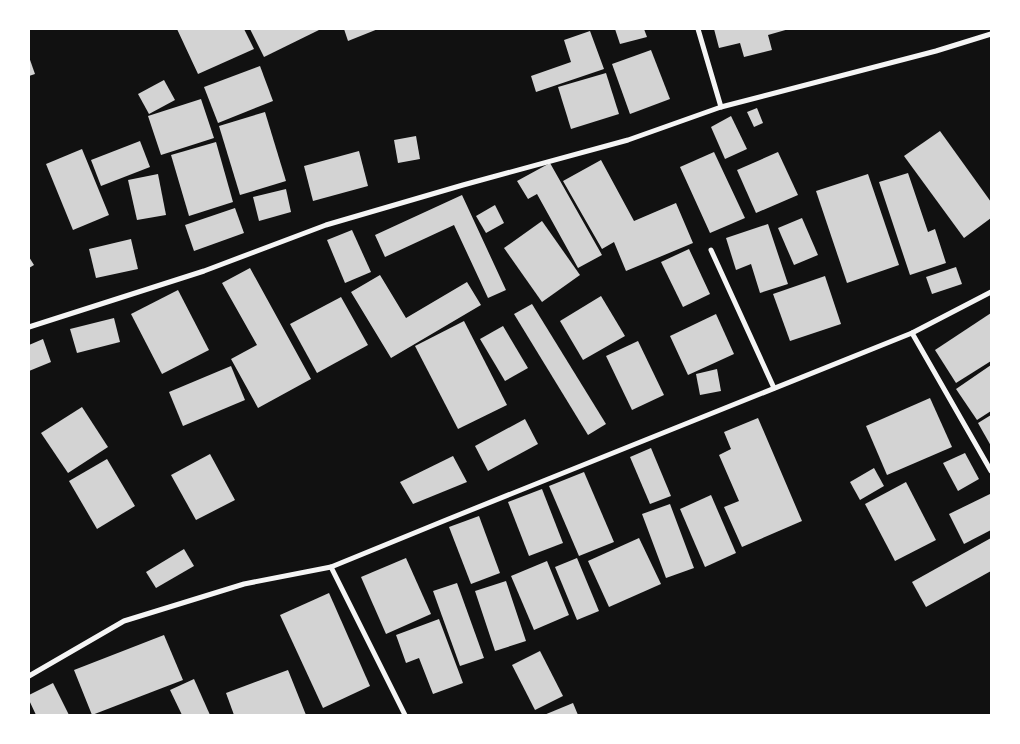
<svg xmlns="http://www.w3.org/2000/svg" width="1020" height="744" font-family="'Varela Round',sans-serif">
<rect width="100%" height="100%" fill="#111"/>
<g fill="#d3d3d3">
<path d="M177 29H244L254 49 198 74Z"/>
<path d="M250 29H321L264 57Z"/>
<path d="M344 29H378L348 41Z"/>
<path d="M615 29H644L647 37 620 44Z"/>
<path d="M714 29H789L768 35 772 50 744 57 740 43 719 48Z"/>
<path d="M590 31 604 69 536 92 531 76 571 62 564 40Z"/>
<path d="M651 50 670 99 630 114 612 64Z"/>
<path d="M29 57 35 74 29 76Z"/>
<path d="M260 66 273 101 218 123 204 87Z"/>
<path d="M606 73 619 114 571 129 558 87Z"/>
<path d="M164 80 175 100 149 114 138 94Z"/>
<path d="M201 99 214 138 161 155 148 116Z"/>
<path d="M757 108 763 123 754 127 747 112Z"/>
<path d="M265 112 286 181 240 195 219 126Z"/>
<path d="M731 116 747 149 725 159 711 127Z"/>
<path d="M940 131 991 202V218L964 238 904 156Z"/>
<path d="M416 136 420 159 398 163 394 140Z"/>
<path d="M140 141 150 167 101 186 91 160Z"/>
<path d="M216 142 233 202 189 216 171 155Z"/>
<path d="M82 149 109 215 73 230 46 164Z"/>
<path d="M359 151 368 186 313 201 304 166Z"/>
<path d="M714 152 745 218 710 233 680 167Z"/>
<path d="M778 152 798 195 756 213 737 170Z"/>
<path d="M601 160 634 221 676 203 693 243 626 271 614 242 602 249 563 181Z"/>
<path d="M550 163 602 255 578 268 537 194 528 199 517 181Z"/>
<path d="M908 173 928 232 935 229 946 263 910 275 879 182Z"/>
<path d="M158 174 166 215 137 220 128 180Z"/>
<path d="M868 174 899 265 847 283 816 191Z"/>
<path d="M286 189 291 212 259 221 253 197Z"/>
<path d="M462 195 506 290 488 298 454 225 385 257 375 235Z"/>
<path d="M495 205 504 223 486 233 476 216Z"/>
<path d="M235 208 244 233 194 251 185 225Z"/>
<path d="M802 218 818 255 794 265 778 228Z"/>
<path d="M542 221 580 275 542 302 504 248Z"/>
<path d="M768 224 788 284 760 293 751 264 736 270 726 238Z"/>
<path d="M352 230 371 272 345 283 327 240Z"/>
<path d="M131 239 138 269 96 278 89 249Z"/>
<path d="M689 249 710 294 683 307 661 262Z"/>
<path d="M29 257 34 265 29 268Z"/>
<path d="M956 267 962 284 932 294 926 277Z"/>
<path d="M250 268 311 379 258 408 231 359 257 345 222 283Z"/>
<path d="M380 275 406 318 467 282 481 305 391 358 351 292Z"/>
<path d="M825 276 841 324 790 341 773 294Z"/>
<path d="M178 290 209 350 162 374 131 314Z"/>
<path d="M601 296 625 336 583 360 560 321Z"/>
<path d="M341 297 368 345 317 373 290 324Z"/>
<path d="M532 304 606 424 588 435 514 314Z"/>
<path d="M991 313V361L956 383 935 350Z"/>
<path d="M716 314 734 354 688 375 670 336Z"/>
<path d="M114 318 120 342 77 353 70 329Z"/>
<path d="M464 321 507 405 458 429 415 346Z"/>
<path d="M503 326 528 368 505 381 480 339Z"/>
<path d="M43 339 51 362 29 371V345Z"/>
<path d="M638 341 664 395 632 410 606 356Z"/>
<path d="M991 365V411L977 420 956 389Z"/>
<path d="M231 366 245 400 183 426 169 392Z"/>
<path d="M717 369 721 391 700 395 696 374Z"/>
<path d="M930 398 952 447 887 475 866 426Z"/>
<path d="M82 407 108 447 68 473 41 433Z"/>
<path d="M991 415V446L978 423Z"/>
<path d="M758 418 802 521 742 547 724 507 739 501 719 455 731 449 724 432Z"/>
<path d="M525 419 538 444 488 471 475 446Z"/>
<path d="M651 448 671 496 650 504 630 457Z"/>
<path d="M965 453 979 479 958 491 943 463Z"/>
<path d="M210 454 235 500 196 520 171 475Z"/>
<path d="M453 456 467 482 413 504 400 482Z"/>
<path d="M107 459 135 506 97 529 69 481Z"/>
<path d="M874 468 884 486 860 500 850 482Z"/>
<path d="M584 472 614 542 579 556 549 486Z"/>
<path d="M906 482 936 540 895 561 865 504Z"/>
<path d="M542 489 563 543 529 556 508 502Z"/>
<path d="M990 494 991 497V530L964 544 949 514Z"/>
<path d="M711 495 736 553 705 567 680 509Z"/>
<path d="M670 504 694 568 666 578 642 514Z"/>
<path d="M479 516 500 573 471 584 449 527Z"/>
<path d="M639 538 661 584 609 607 588 561Z"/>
<path d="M991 538V571L926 607 912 582Z"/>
<path d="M184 549 194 566 156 588 146 572Z"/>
<path d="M406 558 431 614 386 634 361 577Z"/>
<path d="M577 558 599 611 577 620 555 567Z"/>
<path d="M547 561 569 615 534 630 511 576Z"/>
<path d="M506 581 526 641 495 651 475 591Z"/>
<path d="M457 583 484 658 460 666 433 591Z"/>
<path d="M329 593 370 686 323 708 280 615Z"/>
<path d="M439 619 463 683 433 694 419 658 406 663 396 635Z"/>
<path d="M164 635 183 680 92 715 74 670Z"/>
<path d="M540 651 563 696 535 710 512 665Z"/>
<path d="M288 670 306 715H234L226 693Z"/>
<path d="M194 679 210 715H182L170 690Z"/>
<path d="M53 683 69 715H36L29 700V695Z"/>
<path d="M573 703 578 715H544Z"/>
</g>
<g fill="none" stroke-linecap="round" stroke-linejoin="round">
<g stroke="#f5f5f5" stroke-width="5">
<path d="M698 29 721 107"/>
<path d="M711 250 774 388"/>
<path d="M29 327 204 271 326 225 463 185 628 140 721 107 936 51 991 34"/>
<path d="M912 333 991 471"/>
<path d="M331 567 405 715"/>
<path d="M29 676 124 621 244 584 331 567 446 520 912 333 991 292"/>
</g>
</g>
<rect width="1020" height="744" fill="none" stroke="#ffffff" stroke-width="60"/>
</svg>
